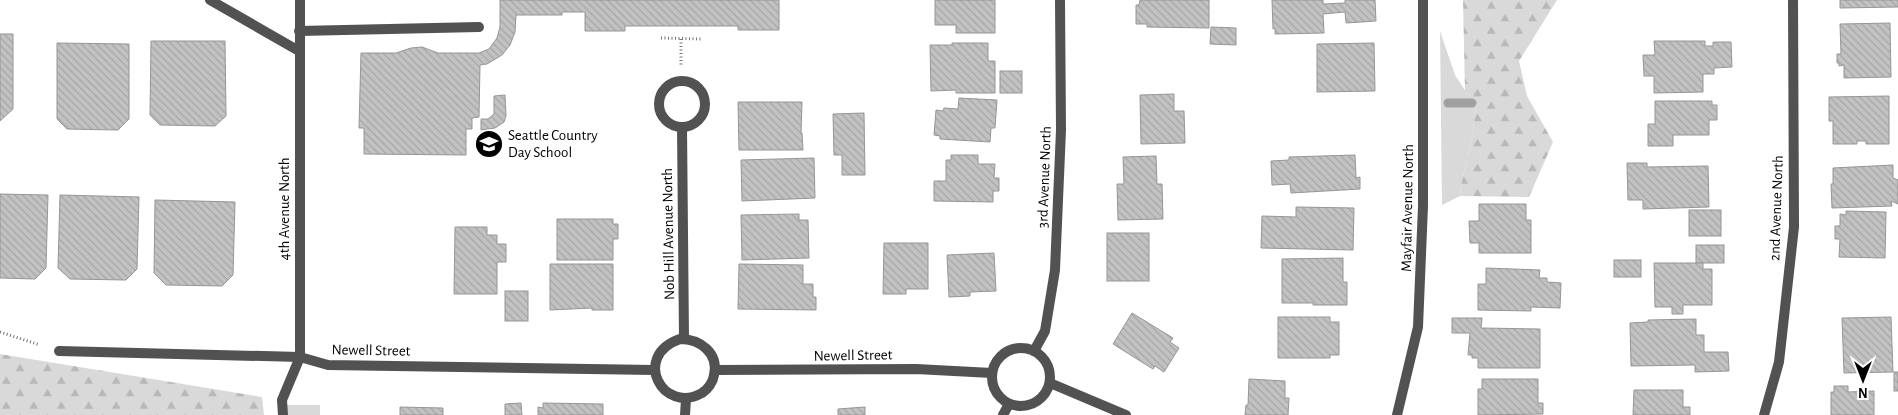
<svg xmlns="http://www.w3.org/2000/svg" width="1898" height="415" font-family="'Alegreya Sans',sans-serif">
<defs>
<pattern id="forest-firs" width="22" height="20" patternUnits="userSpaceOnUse" patternTransform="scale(1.25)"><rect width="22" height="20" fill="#d9d9d9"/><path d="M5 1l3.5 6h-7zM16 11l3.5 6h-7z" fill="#b8b8b8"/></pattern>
<pattern id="building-back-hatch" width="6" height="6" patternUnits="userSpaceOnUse" patternTransform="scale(1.25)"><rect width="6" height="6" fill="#c2c2c2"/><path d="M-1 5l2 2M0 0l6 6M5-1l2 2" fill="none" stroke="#a5a5a5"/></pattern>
</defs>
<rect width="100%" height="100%" fill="#fff"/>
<g fill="#d9d9d9">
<path d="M1440 31 1455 75 1476 107 1472 138 1461 185 1460 196 1442 205Z"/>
<path d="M286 405H320V415H287Z"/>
</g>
<g fill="url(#forest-firs)">
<path d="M1463 0H1557L1519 61 1527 96 1553 142 1529 197 1460 196 1461 185 1472 138 1476 107 1465 91Z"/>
<path d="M0 354 262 397 264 415H0Z"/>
</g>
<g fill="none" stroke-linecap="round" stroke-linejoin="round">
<path stroke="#a0a0a0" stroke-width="9" d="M1448 103H1472"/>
</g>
<g fill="url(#building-back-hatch)" stroke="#969696">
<path d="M500 0H779V30H738V26H625V31H585V12H562V15H516L515 32 510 45 502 55 487 64 480 65 479 117 472 118V129H466V155L364 154V128H359L361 53H396L411 48 422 47 438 53H479L489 49 497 38 500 27Z"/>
<path d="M935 0H995V33H956V25H935Z"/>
<path d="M1140 0H1209V28L1147 27V24H1136V5H1139Z"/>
<path d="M1272 0H1323V4L1345 3V0H1375L1376 21 1346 23 1345 12 1323 14 1324 33 1275 34V28L1273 29Z"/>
<path d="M1840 0H1898V7L1840 8Z"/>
<path d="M1890 23 1891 77 1844 78V65L1839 66V63H1837V54H1841L1840 24Z"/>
<path d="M1211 27 1236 28V45L1210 44Z"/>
<path d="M0 34H13V109L0 121Z"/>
<path d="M151 41H225L226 116 215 126 160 125 150 115Z"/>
<path d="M1654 41H1705V46H1713V42H1731L1732 67 1714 68V74H1703V92L1654 93V76H1644L1643 55H1655Z"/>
<path d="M57 43 129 44V119L118 130 67 129 57 119Z"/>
<path d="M952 43H988V61H995V93H956V90L931 91 930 45H952Z"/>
<path d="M1374 43 1375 91 1317 92V44Z"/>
<rect x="1000" y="71" width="22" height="22"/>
<path d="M1174 94V111H1184L1185 143 1141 144 1140 95Z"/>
<path d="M505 95 506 116 504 122 495 128 481 130V119H488L494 114V96Z"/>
<path d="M1889 96V144H1866V141H1857V144H1833V121H1829V97Z"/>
<path d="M959 98 997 100 995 128H991L990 142 940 139V136L934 135 936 110 943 111 944 108 958 109Z"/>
<path d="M1655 101H1712V105H1717V120H1709V135H1673V146H1648V124H1655Z"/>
<path d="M738 102H802L801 133H802L803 150H739Z"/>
<path d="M864 113 865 175H842V155H834L833 114Z"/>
<path d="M951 155H978V164H995L994 178H999V191H993V202L934 201V181H946V160H951Z"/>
<path d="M1355 155 1356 178 1360 177V189L1291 193 1290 184 1272 185 1271 161 1289 160V157Z"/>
<path d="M1156 156 1157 184H1162L1163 219 1118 220 1117 184H1124L1123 157Z"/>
<path d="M814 158 815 198 742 201 741 160Z"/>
<path d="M1627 163H1647V167L1708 166 1709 207 1643 209V200H1628Z"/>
<path d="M1893 165V178L1898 180V204L1891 201 1892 206 1832 208 1831 184H1833V168Z"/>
<path d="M0 194 48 195 46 268 35 279 0 278Z"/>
<path d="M60 195 139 197 137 269 126 280 70 279 58 268Z"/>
<path d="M155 200 235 202 233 275 222 286 166 285 154 273Z"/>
<path d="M1479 204H1526V220H1531V253H1479V243H1470L1469 221H1479Z"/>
<path d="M1296 207 1354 208 1353 250 1261 248 1262 216 1296 217Z"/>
<rect x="1689" y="210" width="32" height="26"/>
<path d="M1846 211 1886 212 1885 258 1839 257 1840 239H1835V226H1840V214L1846 215Z"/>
<path d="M799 214V220H808L809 258 742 260 741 215Z"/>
<path d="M557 219H613V224H618V239H613V260H557Z"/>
<path d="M455 227H487V235H497V244H506V262H497V294H454Z"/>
<rect x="1107" y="233" width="42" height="48"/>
<path d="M884 243H928V289H906V294H883Z"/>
<rect x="1696" y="245" width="28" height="18"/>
<path d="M994 253 996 291 970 292V296L949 297 947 255Z"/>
<path d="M1343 258V282H1347V305H1313V303H1282V259Z"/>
<rect x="1614" y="260" width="27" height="17"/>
<path d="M1654 263H1703V269H1712V305H1683V314H1672V307H1655Z"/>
<path d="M550 264H613V310H592V308L550 310Z"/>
<path d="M739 264 803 265V284H813V297H816V310L738 309Z"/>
<path d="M1486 268 1540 270 1539 278H1547V282L1561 283 1560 308 1531 307V311L1478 310V284H1486Z"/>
<rect x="505" y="291" width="23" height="30"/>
<path d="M1132 313 1173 338 1170 342 1179 348 1164 372 1155 366 1153 369 1113 344Z"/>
<path d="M1278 317H1330V322H1339V355H1330V358H1278Z"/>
<path d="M1891 317 1893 372 1844 373 1842 318Z"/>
<path d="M1452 318H1482L1481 328 1540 329V368H1478V358H1472V355H1468L1470 333H1452Z"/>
<path d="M1696 319V335H1704V352H1728L1729 371 1695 372V365L1631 366 1630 323 1648 322V320Z"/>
<rect x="1894" y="372" width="4" height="19"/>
<path d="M1249 379 1285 381V398H1289L1288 415H1245L1246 405H1248Z"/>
<path d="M1482 379H1538V403H1543V414L1478 415V389H1482Z"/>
<path d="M1834 386H1848V392L1874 391V415H1831V392H1834Z"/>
<path d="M1634 390H1683V407H1690V415H1633Z"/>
<path d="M521 403 522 415H505V404Z"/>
<path d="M543 403 603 404V415H538V407L543 408Z"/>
<path d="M400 407 443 408V415H400Z"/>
<path d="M865 407V415H838V409Z"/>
</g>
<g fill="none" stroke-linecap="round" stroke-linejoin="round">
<g stroke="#747474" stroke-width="3" stroke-dasharray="1 2.5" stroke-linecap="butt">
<path d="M661 38 701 39"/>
<path d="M681 39V66"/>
<path d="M0 332 40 345"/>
</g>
<g stroke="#525252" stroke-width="10">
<path d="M210 0 299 51"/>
<path d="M299 31 479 27"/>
</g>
<g stroke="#525252" stroke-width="10">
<circle cx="682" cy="104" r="23"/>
<path d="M682 127 684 339"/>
<path d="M680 339C700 339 719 353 714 375 713 382 708 389 702 393 663 415 631 356 680 339Z"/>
<circle cx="1021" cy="377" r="29"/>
<path d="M59 351 300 357 328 365 654 370"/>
<path d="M1034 351 1045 331 1055 270 1061 130 1060 0"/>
<path d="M715 370 916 369 992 373"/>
<path d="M1050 383 1126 415"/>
<path d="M283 415 282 400 300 357V0"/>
<path d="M685 415 686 399"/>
<path d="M1003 415 1009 404"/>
<path d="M1397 415 1418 327 1423 206V0"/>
<path d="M1764 415 1779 362 1794 227 1793 0"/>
</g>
</g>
<defs>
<symbol id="school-disc" viewBox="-11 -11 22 22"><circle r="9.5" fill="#000" stroke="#fff"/><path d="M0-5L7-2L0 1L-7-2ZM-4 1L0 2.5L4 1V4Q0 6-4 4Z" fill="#fff"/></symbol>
</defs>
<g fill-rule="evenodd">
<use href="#school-disc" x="473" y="128" width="32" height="32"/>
</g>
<g text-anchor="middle" stroke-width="4" stroke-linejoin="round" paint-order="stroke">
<g font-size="15" fill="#000" stroke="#fff" text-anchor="start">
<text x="508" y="140">Seattle Country<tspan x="508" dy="17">Day School</tspan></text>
</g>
<g font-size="15" fill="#000" stroke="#fff">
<text transform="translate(1044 177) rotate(-88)" y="5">3rd Avenue North</text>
<text transform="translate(1407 208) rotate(-89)" y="5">Mayfair Avenue North</text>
<text transform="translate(1776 208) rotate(-88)" y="5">2nd Avenue North</text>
<text transform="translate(284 209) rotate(-90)" y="5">4th Avenue North</text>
<text transform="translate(668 234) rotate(-91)" y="5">Nob Hill Avenue North</text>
<text transform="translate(371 350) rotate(1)" y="5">Newell Street</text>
<text transform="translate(853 355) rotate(-1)" y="5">Newell Street</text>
</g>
</g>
<g transform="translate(1863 380) rotate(180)" stroke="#ffffff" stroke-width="4" paint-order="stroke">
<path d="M0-4L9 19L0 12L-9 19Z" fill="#000000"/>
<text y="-8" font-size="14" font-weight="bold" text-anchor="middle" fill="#000000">N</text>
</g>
</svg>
